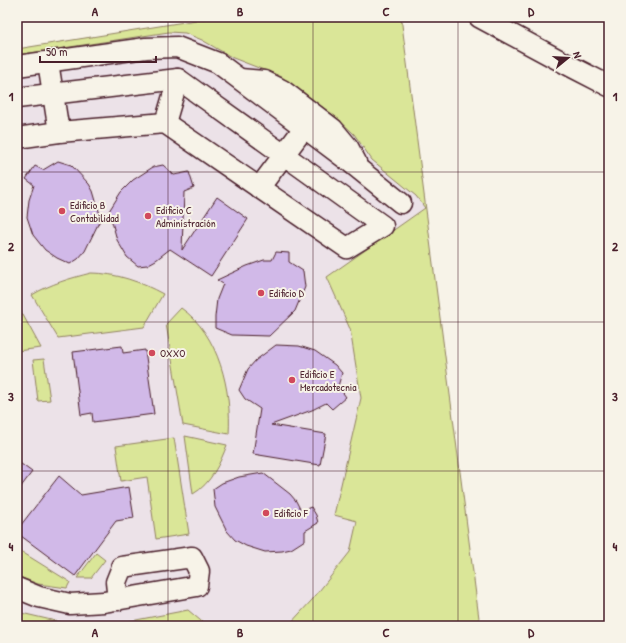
<svg xmlns="http://www.w3.org/2000/svg" width="626" height="643" font-family="'Patrick Hand',sans-serif">
<rect width="100%" height="100%" fill="#f7f3e8"/>
<filter id="ink" filterUnits="userSpaceOnUse"><feTurbulence type="fractalNoise" baseFrequency=".025" numOctaves="2"/><feDisplacementMap in="SourceGraphic" scale="8" xChannelSelector="R" yChannelSelector="G"/><feConvolveMatrix kernelMatrix="1 2 1 2 8 2 1 2 1" color-interpolation-filters="sRGB"/></filter>
<g filter="url(#ink)">
<path fill="#ece2e8" d="M215 17H401L480 626H17V49Z"/>
<g fill="#dae698" stroke="#928262">
<path d="M215 17H401L480 626H288L312 600 350 552 357 521 334 515 361 398 350 329 327 277 425 208 416 196 372 160 354 134 337 118 282 77 233 58 202 40 185 33 169 32 17 55V49Z"/>
<path d="M91 273C116 273 141 282 163 294L144 327 58 338 32 295C50 284 71 278 91 273Z"/>
<path d="M17 304 41 348 17 351Z"/>
<path d="M181 308C219 334 232 391 229 434L183 425 166 324Z"/>
<path d="M44 359 50 400 38 401 33 360Z"/>
<path d="M185 436 227 445C220 463 211 484 193 494Z"/>
<path d="M174 438 189 534 156 539 147 477 121 481 116 446Z"/>
<path d="M17 549 70 582 67 588 38 584 17 576Z"/>
<path d="M96 553 105 560 91 578H77Z"/>
<path d="M188 610 207 626H105Z"/>
<path d="M17 612 77 626H17Z"/>
</g>
<g fill="#d1b9e8" stroke="#4a1f2b">
<path d="M58 161 71 165 89 184 93 191 101 218 85 251 78 259 70 264 57 258 45 250 33 235 27 217 29 200 34 185 26 179 35 166 43 170Z"/>
<path d="M163 165 174 175 189 172 194 188 184 192 182 250 217 197 248 219 211 276 170 249 156 260 147 265 138 266 127 257 117 240 109 211 121 192 133 180 153 167Z"/>
<path d="M276 252 289 253V262L303 271 305 287 295 311 269 336 232 335 215 328V317L217 299 223 284 217 280 247 266 264 260H272Z"/>
<path d="M276 345 299 346 315 351 335 365 342 373 338 386 346 397 332 409 326 403 312 410 271 425 326 434 320 465 253 454 260 409 245 399 239 390 248 369 256 360Z"/>
<path d="M122 346 123 353 145 350 154 414 93 422 92 413 81 415 73 352Z"/>
<path d="M17 461 32 472 17 492Z"/>
<path d="M263 473 290 494 296 501 301 511 311 507 316 515 318 523 305 531V540L291 549 282 551 265 552 246 546 235 540 227 531 215 507 213 489 222 483 239 477Z"/>
<path d="M59 476 81 495 129 487 134 518 116 521 75 576 17 533V530Z"/>
</g>
<g fill="none" stroke-linecap="round" stroke-linejoin="round">
<defs>
<g id="minor">
<path d="M479 17 572 67 609 86"/>
<path d="M48 62 59 132"/>
<path d="M17 66 146 48 177 47 218 63 350 162 401 203"/>
<path d="M240 79 264 81 282 90 333 129 348 147 356 162"/>
<path d="M17 98 178 79 383 226 347 248 165 123 59 132 17 138"/>
<path d="M165 123 178 79"/>
<path d="M259 188 304 128"/>
<path d="M17 588 39 597 70 604 104 602 197 586 199 571 192 557 122 567 116 582 118 600"/>
</g>
</defs>
<use href="#minor" stroke="#4a1f2b" stroke-width="23"/>
<use href="#minor" stroke="#f7f3e8" stroke-width="20"/>
</g>
</g>
<path fill="none" stroke="#4a1f2b" stroke-width="1" stroke-opacity="0.55" d="M168 17V626M313 17V626M458 17V626M17 172H609M17 322H609M17 471H609"/>
<g fill="#d1495b" stroke="#f7f3e8" stroke-width="1.5">
<circle cx="62" cy="211" r="4"/>
<circle cx="148" cy="216" r="4"/>
<circle cx="261" cy="293" r="4"/>
<circle cx="152" cy="353" r="4"/>
<circle cx="292" cy="380" r="4"/>
<circle cx="266" cy="513" r="4"/>
</g>
<g text-anchor="middle" stroke-width="4" stroke-linejoin="round" paint-order="stroke">
<g font-size="11" fill="#4a1f2b" stroke="#f7f3e8" text-anchor="start">
<text x="70" y="209">Edificio B<tspan x="70" dy="13">Contabilidad</tspan></text>
<text x="156" y="214">Edificio C<tspan x="156" dy="13">Administración</tspan></text>
<text x="269" y="297">Edificio D</text>
<text x="160" y="357">OXXO</text>
<text x="300" y="378">Edificio E<tspan x="300" dy="13">Mercadotecnia</tspan></text>
<text x="274" y="517">Edificio F</text>
</g>
</g>
<rect width="626" height="643" fill="none" stroke="#f7f3e8" stroke-width="44"/>
<g transform="translate(568 58) rotate(72)" stroke="#f7f3e8" stroke-width="3" paint-order="stroke">
<path d="M0-3L7 15L0 10L-7 15Z" fill="#4a1f2b"/>
<text y="-6" font-size="11" font-weight="bold" text-anchor="middle" fill="#4a1f2b">N</text>
</g>
<path d="M40 56v6h116v-6" fill="none" stroke="#4a1f2b" stroke-width="2"/>
<text x="46" y="56" font-size="12" fill="#4a1f2b" stroke="#f7f3e8" stroke-width="3" paint-order="stroke">50 m</text>
<rect x="22" y="22" width="582" height="599" fill="none" stroke="#4a1f2b" stroke-width="1.5"/>
<g font-size="13" text-anchor="middle" font-weight="bold" fill="#4a1f2b">
<text x="95" y="16">A</text>
<text x="240" y="16">B</text>
<text x="386" y="16">C</text>
<text x="531" y="16">D</text>
<text x="11" y="101">1</text>
<text x="615" y="101">1</text>
<text x="11" y="251">2</text>
<text x="615" y="251">2</text>
<text x="11" y="401">3</text>
<text x="615" y="401">3</text>
<text x="11" y="551">4</text>
<text x="615" y="551">4</text>
<text x="95" y="637">A</text>
<text x="240" y="637">B</text>
<text x="386" y="637">C</text>
<text x="531" y="637">D</text>
</g>
</svg>
